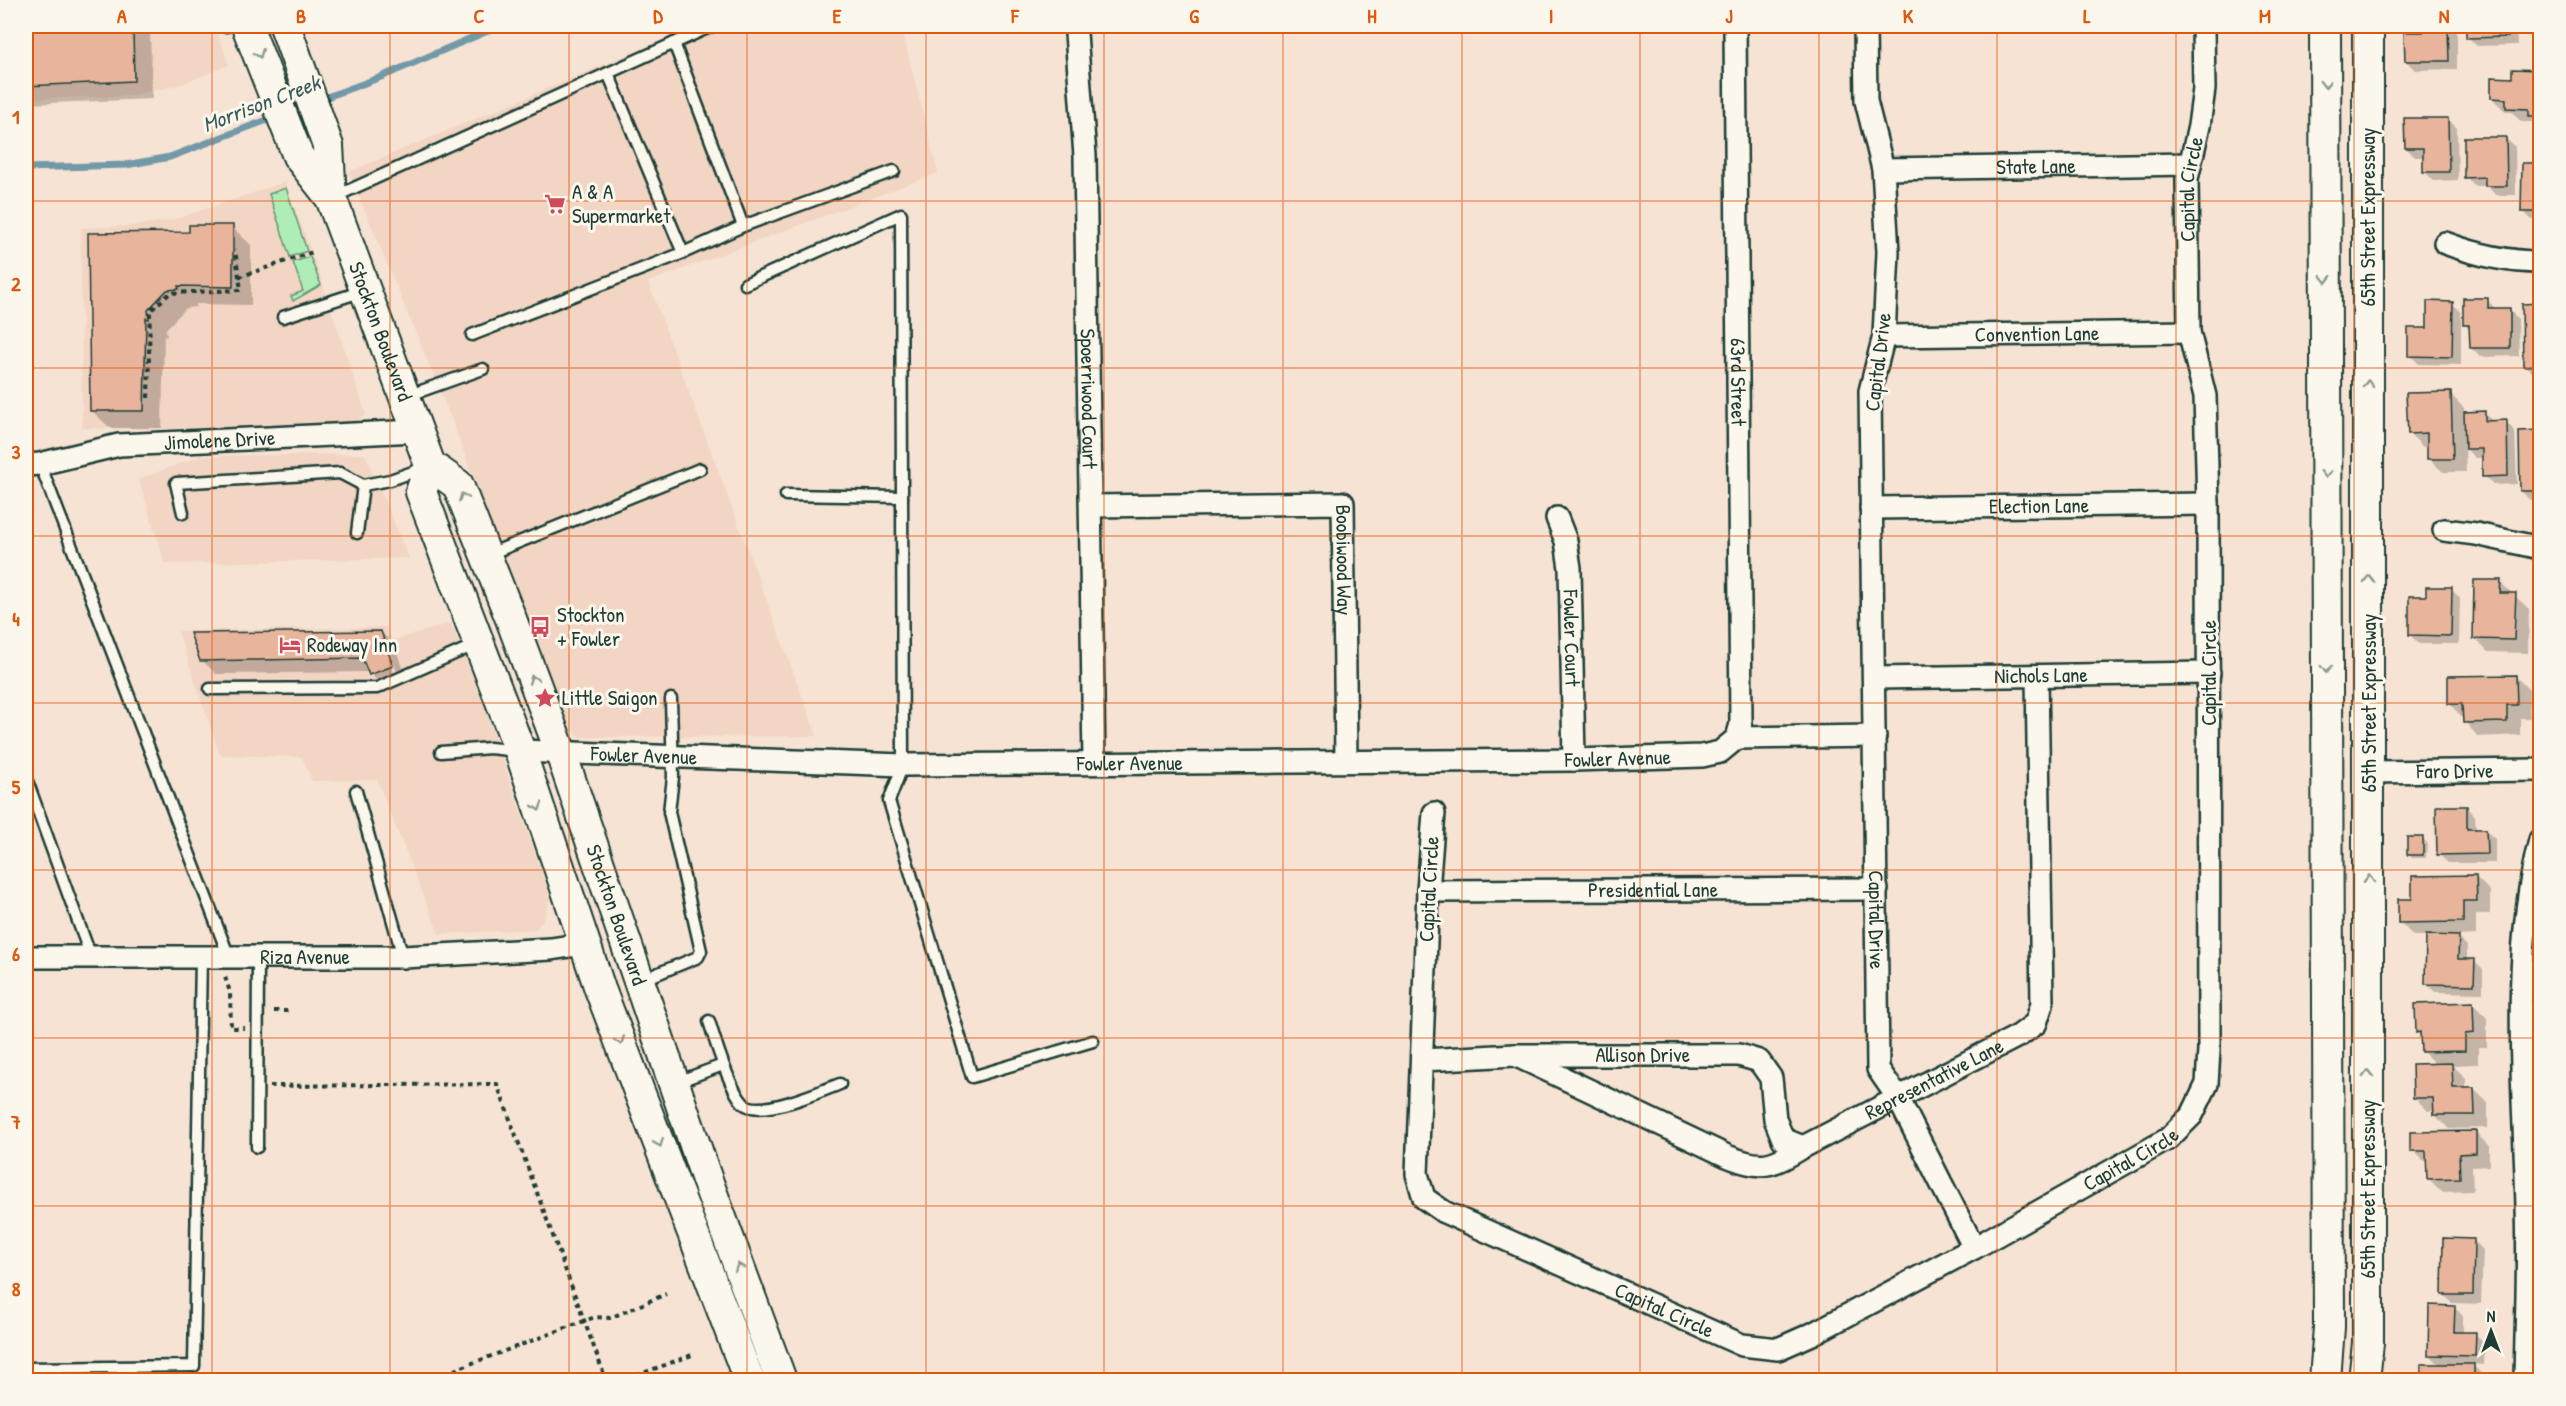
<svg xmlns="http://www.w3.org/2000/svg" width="2566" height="1406" font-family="'Patrick Hand',sans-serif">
<rect width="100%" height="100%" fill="#f6e3d4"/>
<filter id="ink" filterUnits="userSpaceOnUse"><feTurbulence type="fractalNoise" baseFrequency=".0167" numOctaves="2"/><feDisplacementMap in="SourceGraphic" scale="12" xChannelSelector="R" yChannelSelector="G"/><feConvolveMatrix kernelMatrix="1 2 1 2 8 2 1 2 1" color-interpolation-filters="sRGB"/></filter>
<g filter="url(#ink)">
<g fill="#f2d5c3">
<path d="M26 26H215L229 65 182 84 130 96 26 99Z"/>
<path d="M696 26H901L938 173 648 282 817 736 582 737 571 731 558 704 450 415 349 172Z"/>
<path d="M285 182 318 270 366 415 355 421 157 429 82 428 81 228 131 226 173 220Z"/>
<path d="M365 454 409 558 165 564 139 479 200 456Z"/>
<path d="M451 623 482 701 550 897 545 916 536 929 439 934 377 780 312 781 302 757 220 755 178 631 386 627 392 641Z"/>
</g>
<g fill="#aeeeb6" stroke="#669675" stroke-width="1.5">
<path d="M286 188 307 251 290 257 269 194Z"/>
<path d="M310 257 321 285 293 301 291 296 303 291 293 262Z"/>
</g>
<g fill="#0003" fill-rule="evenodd">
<path d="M26 26H145L150 32 152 99 26 104Z"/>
<path d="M2424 26H2457V69L2415 70 2406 61 2424 34Z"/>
<path d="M2468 26H2516L2517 45 2477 46 2468 37Z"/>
<path d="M2527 26H2540V42L2536 41 2526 32Z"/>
<path d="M2514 70 2540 71V125L2537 122H2521L2512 112H2506L2492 98 2513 79Z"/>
<path d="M2448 119 2457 128 2458 180 2434 181 2425 172 2424 157H2415L2406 148Z"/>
<path d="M2505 138 2515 147 2516 195H2496L2487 186H2475L2466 177Z"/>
<path d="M2523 165H2540V220H2532L2523 211Z"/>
<path d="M232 227 251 245V305L196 304V307L186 308 166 329 167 337 164 336 162 428H110L91 410 191 233Z"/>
<path d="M2487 300 2497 310 2509 309 2518 319 2519 356 2480 357 2471 348V331L2464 324Z"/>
<path d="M2452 303 2461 312V365L2419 364 2410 355 2428 330Z"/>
<path d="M2524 305H2540V374H2534L2525 365Z"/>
<path d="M2450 394 2464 408V413H2484L2494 422H2506L2515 431 2517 484 2493 485 2484 476 2483 458H2475L2465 448 2466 472H2443L2429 459 2428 447H2423L2409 433Z"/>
<path d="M2520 432H2540V500H2530L2521 491Z"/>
<path d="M2500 582 2529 609 2528 653 2488 652 2474 638Z"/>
<path d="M2451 589 2460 598 2459 644H2419L2410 635 2427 598Z"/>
<path d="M381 632 395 646 406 680 384 688 369 672 216 674 202 660ZM384 644H387L397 672 394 673Z"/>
<path d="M2515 676 2529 690 2530 718H2520V735L2478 737 2450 704Z"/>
<path d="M2466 807 2475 816 2476 830H2485L2495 839V863H2448L2438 854Z"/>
<path d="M2423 839 2427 843 2426 858H2412L2408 854Z"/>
<path d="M2476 877 2490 891V914H2476V935L2457 936 2467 946V960H2474L2483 969V993L2435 992 2426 983 2427 936H2413L2400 922 2414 901Z"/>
<path d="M2473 1004 2487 1018V1047H2478V1064L2452 1065 2466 1078V1089H2474L2488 1103V1128L2449 1129 2435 1115V1111H2428L2414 1097 2436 1065 2422 1051V1037L2417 1032Z"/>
<path d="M2475 1132 2489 1146V1166L2472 1167 2473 1191 2442 1192 2428 1178V1164L2412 1150Z"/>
<path d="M2473 1240 2483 1250 2481 1304 2452 1303 2443 1294Z"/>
<path d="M2454 1307 2463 1316V1334H2475L2485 1343 2484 1365 2472 1364 2487 1380H2422V1366H2441L2429 1354Z"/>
</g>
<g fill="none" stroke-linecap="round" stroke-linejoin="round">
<g stroke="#7299a8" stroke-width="7">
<path d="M319 100 381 77 499 26"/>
<path d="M26 168 126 165 170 157 275 117"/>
</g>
</g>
<g fill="#e9b49c" stroke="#1f3d34" stroke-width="1.5">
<path d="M26 26H133L134 81 26 86Z"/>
<path d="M2423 26H2448L2449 61H2405L2404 32H2423Z"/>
<path d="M2466 26H2508V37L2466 38Z"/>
<rect x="2525" y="26" width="15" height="7"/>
<path d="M2512 69 2540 70V116H2529V109L2506 108V99L2491 98V77L2512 78Z"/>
<path d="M2404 118H2448L2449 172H2423V148H2405Z"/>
<path d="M2464 137H2506L2507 186H2485V177L2464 178Z"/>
<path d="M2522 163H2540V212H2521Z"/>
<path d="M189 225H233V287L178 286 179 289 167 290 148 310 149 319 146 318 144 411H90L88 233 189 232Z"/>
<path d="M2463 298H2488V308H2510V348H2470L2469 325H2463Z"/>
<path d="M2427 301 2453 302 2452 357 2408 356V328H2427Z"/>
<path d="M2540 303V365L2523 366 2522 304Z"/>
<path d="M2451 392 2453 459H2427V433L2408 434 2406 393Z"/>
<path d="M2485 411V421L2507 420 2508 476 2482 477V449H2465L2464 412Z"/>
<path d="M2540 430V491H2520L2519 431Z"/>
<path d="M2474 580H2501L2500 593H2516L2514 640 2473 639Z"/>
<path d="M2426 587H2452L2451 636 2409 635V596H2426Z"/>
<path d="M381 631 393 666 369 675 362 658 200 661 190 633Z"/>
<path d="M2516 675 2517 705H2507V722L2463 723 2462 704H2448V676Z"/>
<path d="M2436 806H2467V829H2486L2487 854 2437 855Z"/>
<rect x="2407" y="837" width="16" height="18"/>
<path d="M2476 875 2477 901H2463V922L2398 923V899H2412V876Z"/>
<path d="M2426 935 2459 936 2458 959H2475L2474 985 2425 984Z"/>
<path d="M2473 1002 2474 1033 2465 1034V1051L2421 1052 2420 1032 2416 1033 2415 1004Z"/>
<path d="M2452 1063 2453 1088H2474L2475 1115H2434L2433 1098H2413L2412 1064Z"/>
<path d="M2476 1131V1153L2459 1154 2460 1178 2427 1179 2426 1151H2410V1132Z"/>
<path d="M2443 1238 2474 1239 2473 1295H2442Z"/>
<path d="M2429 1305 2455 1306 2454 1332H2476L2475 1356 2428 1355Z"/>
<rect x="2421" y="1364" width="53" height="16"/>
</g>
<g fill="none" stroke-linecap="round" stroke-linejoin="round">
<defs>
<g id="service">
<path d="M225 26H227"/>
<path d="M674 43 743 226"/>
<path d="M608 73 683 253"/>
<path d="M334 197 712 26"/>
<path d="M745 284 901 214 903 765 889 801 972 1077 1093 1041"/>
<path d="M283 317 363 291"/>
<path d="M472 335 683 253 743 226 894 171"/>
<path d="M407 396 483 369"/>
<path d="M40 464 229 957"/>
<path d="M786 495 902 497"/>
<path d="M183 513 176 483 340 473 363 485 390 480 424 468"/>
<path d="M357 533 363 485"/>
<path d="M487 555 700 469"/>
<path d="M210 689 377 688 477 644"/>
<path d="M441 752 490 748 518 751"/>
<path d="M26 778 91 957"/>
<path d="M356 791 403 957"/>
<path d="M642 980 698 957 701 951 669 812 673 777 671 699"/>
<path d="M709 1021C715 1041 730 1089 743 1103 759 1119 821 1091 840 1084"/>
<path d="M677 1082 723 1065"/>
<path d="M257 1147 258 957"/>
<path d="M26 1368 194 1366 201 957"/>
</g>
<g id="minor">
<path id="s1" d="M1735 26 1741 724 1737 738"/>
<path id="s2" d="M1865 26 1866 101 1883 169 1888 252 1884 336 1870 391 1878 1069 1898 1098 1974 1248"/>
<path id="s3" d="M1076 33 1085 156 1094 763"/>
<path id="s4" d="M1883 169 2190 164"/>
<path d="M2445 243C2477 255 2506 262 2540 262"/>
<path id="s5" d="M1884 336 2189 332"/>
<path id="s6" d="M26 465 40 464 119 445 417 431"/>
<path id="s7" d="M1091 506 1343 503 1346 761"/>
<path id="s8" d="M1871 508 2208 504"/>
<path id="s9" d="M1557 518 1566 541 1570 568 1574 760"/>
<path d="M2444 530 2476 534 2540 548"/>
<path id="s10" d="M1875 678 2209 673"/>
<path d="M1737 738 1875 736"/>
<path id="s11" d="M520 751 903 765 1574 760 1702 756 1720 752 1737 738"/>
<path id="s12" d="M2369 772 2540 770"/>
<path id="s13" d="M1434 813 1428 891 1417 1174 1424 1198 1444 1212 1742 1345 1778 1349 1812 1334 1974 1248 2168 1139 2192 1115 2207 1084 2209 1050 2208 504 2205 396 2189 332 2187 179 2199 126 2204 89 2203 26"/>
<path id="s14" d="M1428 891 1877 889"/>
<path id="s15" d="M26 957H403L551 949 583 944"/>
<path id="s16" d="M1515 1055 1727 1156C1762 1170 1771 1167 1803 1147L2020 1035 2036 1023 2042 1004 2037 676"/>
<path id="s17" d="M1423 1060 1515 1055H1739L1759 1061 1771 1078 1775 1119 1783 1139 1803 1147"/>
<path d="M2525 1380C2526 1323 2529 1265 2527 1207 2524 1089 2510 956 2540 840"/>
</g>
<g id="secondary">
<path d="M247 26 298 156 331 198"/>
<path id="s18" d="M285 26 328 146 331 198 430 465 458 485 511 619 561 753 707 1180 781 1380"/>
<path d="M430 465 421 492 520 751 600 989 749 1380"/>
<path d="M2325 1380 2329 1327 2325 26"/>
<path d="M2364 1380 2368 1343V26"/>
</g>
</defs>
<use href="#service" stroke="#1f3d34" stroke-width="15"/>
<use href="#minor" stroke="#1f3d34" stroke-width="26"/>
<use href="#secondary" stroke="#1f3d34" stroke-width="34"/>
<g stroke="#1f3d34" stroke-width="4" stroke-dasharray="4.5 4.5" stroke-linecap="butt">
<path d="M239 277 313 252"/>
<path d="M148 398 150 311 170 293 241 290 235 250"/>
<path d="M225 977 230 992 231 1028H244"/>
<path d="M274 1011H292"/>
<path d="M270 1086 497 1084 606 1380"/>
<path d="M454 1370 595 1317 610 1318 666 1294"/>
<path d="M629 1380 632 1377 692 1355"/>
</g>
<use href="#service" stroke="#fbf7ec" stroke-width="10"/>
<use href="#minor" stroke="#fbf7ec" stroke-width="21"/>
<use href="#secondary" stroke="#fbf7ec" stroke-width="30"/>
</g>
<defs><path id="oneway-chevron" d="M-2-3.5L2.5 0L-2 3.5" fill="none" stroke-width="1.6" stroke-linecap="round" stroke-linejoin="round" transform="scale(1.5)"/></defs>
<g stroke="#8d9a90">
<use href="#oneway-chevron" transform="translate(259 54) rotate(69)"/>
<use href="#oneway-chevron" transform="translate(2325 84) rotate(90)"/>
<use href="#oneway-chevron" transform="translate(2326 279) rotate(90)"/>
<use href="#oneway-chevron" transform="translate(2368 384) rotate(-90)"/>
<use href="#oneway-chevron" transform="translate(2326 474) rotate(90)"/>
<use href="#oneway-chevron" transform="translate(463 497) rotate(-112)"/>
<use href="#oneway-chevron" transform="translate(2369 579) rotate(-90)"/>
<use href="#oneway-chevron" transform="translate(2326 669) rotate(90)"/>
<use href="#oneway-chevron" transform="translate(533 679) rotate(-110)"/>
<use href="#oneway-chevron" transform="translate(538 807) rotate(72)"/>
<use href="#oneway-chevron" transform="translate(2369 879) rotate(-90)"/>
<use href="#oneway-chevron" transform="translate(620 1041) rotate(69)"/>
<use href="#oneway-chevron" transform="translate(2368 1074) rotate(-90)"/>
<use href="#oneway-chevron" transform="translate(659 1143) rotate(68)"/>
<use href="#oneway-chevron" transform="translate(739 1267) rotate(-110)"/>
</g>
</g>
<path fill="none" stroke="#de580e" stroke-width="1.5" stroke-opacity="0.55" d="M212 26V1380M390 26V1380M569 26V1380M747 26V1380M926 26V1380M1104 26V1380M1283 26V1380M1462 26V1380M1640 26V1380M1819 26V1380M1997 26V1380M2176 26V1380M2354 26V1380M26 201H2540M26 368H2540M26 536H2540M26 703H2540M26 870H2540M26 1038H2540M26 1206H2540"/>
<defs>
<symbol id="supermarket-bare" viewBox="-9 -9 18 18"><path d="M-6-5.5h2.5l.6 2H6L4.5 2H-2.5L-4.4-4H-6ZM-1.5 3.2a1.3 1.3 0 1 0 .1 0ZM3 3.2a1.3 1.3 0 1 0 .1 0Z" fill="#d1495b" stroke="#fbf7ec" stroke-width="2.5" paint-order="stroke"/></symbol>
<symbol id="bus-bare" viewBox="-9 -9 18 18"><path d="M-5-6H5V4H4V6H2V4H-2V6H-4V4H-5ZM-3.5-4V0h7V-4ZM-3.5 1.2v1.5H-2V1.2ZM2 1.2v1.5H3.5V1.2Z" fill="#d1495b" stroke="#fbf7ec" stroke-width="2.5" paint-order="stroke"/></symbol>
<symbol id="hotel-bare" viewBox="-9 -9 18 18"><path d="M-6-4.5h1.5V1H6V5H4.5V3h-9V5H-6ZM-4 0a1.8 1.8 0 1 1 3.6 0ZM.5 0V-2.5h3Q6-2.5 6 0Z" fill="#d1495b" stroke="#fbf7ec" stroke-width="2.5" paint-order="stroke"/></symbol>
<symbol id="sight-bare" viewBox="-9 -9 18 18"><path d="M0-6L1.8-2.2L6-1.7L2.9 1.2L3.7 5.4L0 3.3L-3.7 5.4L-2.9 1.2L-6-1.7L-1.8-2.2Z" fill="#d1495b" stroke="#fbf7ec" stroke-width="2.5" paint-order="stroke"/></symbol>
</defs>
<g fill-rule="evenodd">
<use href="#supermarket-bare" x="540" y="189" width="30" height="30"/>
<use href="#bus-bare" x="525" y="612" width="30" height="30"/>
<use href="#hotel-bare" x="275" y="630" width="30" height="30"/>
<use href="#sight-bare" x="530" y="683" width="30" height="30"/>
</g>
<g text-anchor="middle" stroke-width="6" stroke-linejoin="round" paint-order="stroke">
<g font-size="21" fill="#1f3d34" stroke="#fbf7ec">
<text dy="7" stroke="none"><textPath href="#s4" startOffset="153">State Lane</textPath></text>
<text dy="7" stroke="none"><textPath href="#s13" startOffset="2182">Capital Circle</textPath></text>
<text transform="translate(2368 217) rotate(-90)" y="7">65th Street Expressway</text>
<text dy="7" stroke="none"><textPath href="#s18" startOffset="322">Stockton Boulevard</textPath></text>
<text dy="7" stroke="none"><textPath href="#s5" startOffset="153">Convention Lane</textPath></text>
<text transform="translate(1878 362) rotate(-83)" y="7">Capital Drive</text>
<text dy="7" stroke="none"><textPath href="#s1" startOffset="356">63rd Street</textPath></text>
<text dy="7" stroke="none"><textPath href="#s3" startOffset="366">Spoerriwood Court</textPath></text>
<text dy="7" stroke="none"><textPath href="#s6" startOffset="196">Jimolene Drive</textPath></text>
<text dy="7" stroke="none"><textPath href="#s8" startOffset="168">Election Lane</textPath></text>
<text dy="7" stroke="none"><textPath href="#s7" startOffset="309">Boobiwood Way</textPath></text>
<text dy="7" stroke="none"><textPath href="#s9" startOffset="122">Fowler Court</textPath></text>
<text transform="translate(2209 673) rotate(-90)" y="7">Capital Circle</text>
<text dy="7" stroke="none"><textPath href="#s10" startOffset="166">Nichols Lane</textPath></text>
<text transform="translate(2369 703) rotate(-90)" y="7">65th Street Expressway</text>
<text dy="7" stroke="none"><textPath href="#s11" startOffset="124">Fowler Avenue</textPath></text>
<text dy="7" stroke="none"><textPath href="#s11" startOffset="1098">Fowler Avenue</textPath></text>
<text dy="7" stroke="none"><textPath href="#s11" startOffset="610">Fowler Avenue</textPath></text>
<text dy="7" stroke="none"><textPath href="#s12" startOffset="86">Faro Drive</textPath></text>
<text transform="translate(1429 889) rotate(-87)" y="7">Capital Circle</text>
<text dy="7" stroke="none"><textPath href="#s14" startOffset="225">Presidential Lane</textPath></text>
<text dy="7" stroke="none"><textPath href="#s18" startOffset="957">Stockton Boulevard</textPath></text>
<text dy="7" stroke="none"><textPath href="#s2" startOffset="898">Capital Drive</textPath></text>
<text dy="7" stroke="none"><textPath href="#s15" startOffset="279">Riza Avenue</textPath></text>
<text dy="7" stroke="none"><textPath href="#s17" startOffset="220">Allison Drive</textPath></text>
<text dy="7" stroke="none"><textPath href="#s16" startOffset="464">Representative Lane</textPath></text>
<text dy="7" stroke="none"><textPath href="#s13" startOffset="1174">Capital Circle</textPath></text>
<text transform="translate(2368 1189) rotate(-90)" y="7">65th Street Expressway</text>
<text dy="7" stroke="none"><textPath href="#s13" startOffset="652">Capital Circle</textPath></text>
</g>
<g font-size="21" fill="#1f3d34" stroke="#fbf7ec" text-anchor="start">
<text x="572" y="199">A &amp; A<tspan x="572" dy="24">Supermarket</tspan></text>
<text x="557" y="622">Stockton<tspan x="557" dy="24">+ Fowler</tspan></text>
<text x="307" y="652">Rodeway Inn</text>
<text x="562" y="705">Little Saigon</text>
</g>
<g font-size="22" font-style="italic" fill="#3b5c5b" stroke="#fbf7ec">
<text transform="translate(261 103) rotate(-21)" y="8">Morrison Creek</text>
</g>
</g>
<rect width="2566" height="1406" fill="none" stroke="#fbf7ec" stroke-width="66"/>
<g transform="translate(2491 1331)" stroke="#fbf7ec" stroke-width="4.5" paint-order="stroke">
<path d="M0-4.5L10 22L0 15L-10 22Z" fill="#1f3d34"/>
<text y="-9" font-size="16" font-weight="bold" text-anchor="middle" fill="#1f3d34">N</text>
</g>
<rect x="33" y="33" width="2500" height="1340" fill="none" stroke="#de580e" stroke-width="2"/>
<g font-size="20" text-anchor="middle" font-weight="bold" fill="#de580e">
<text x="122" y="23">A</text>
<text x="301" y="23">B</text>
<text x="479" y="23">C</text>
<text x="658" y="23">D</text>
<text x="837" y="23">E</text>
<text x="1015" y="23">F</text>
<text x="1194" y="23">G</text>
<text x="1372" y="23">H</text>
<text x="1551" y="23">I</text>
<text x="1729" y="23">J</text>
<text x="1908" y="23">K</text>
<text x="2087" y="23">L</text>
<text x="2265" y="23">M</text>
<text x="2444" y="23">N</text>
<text x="16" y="124">1</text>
<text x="16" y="291">2</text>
<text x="16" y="459">3</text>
<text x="16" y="626">4</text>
<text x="16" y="794">5</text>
<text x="16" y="961">6</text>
<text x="16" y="1129">7</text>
<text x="16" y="1296">8</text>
</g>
</svg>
